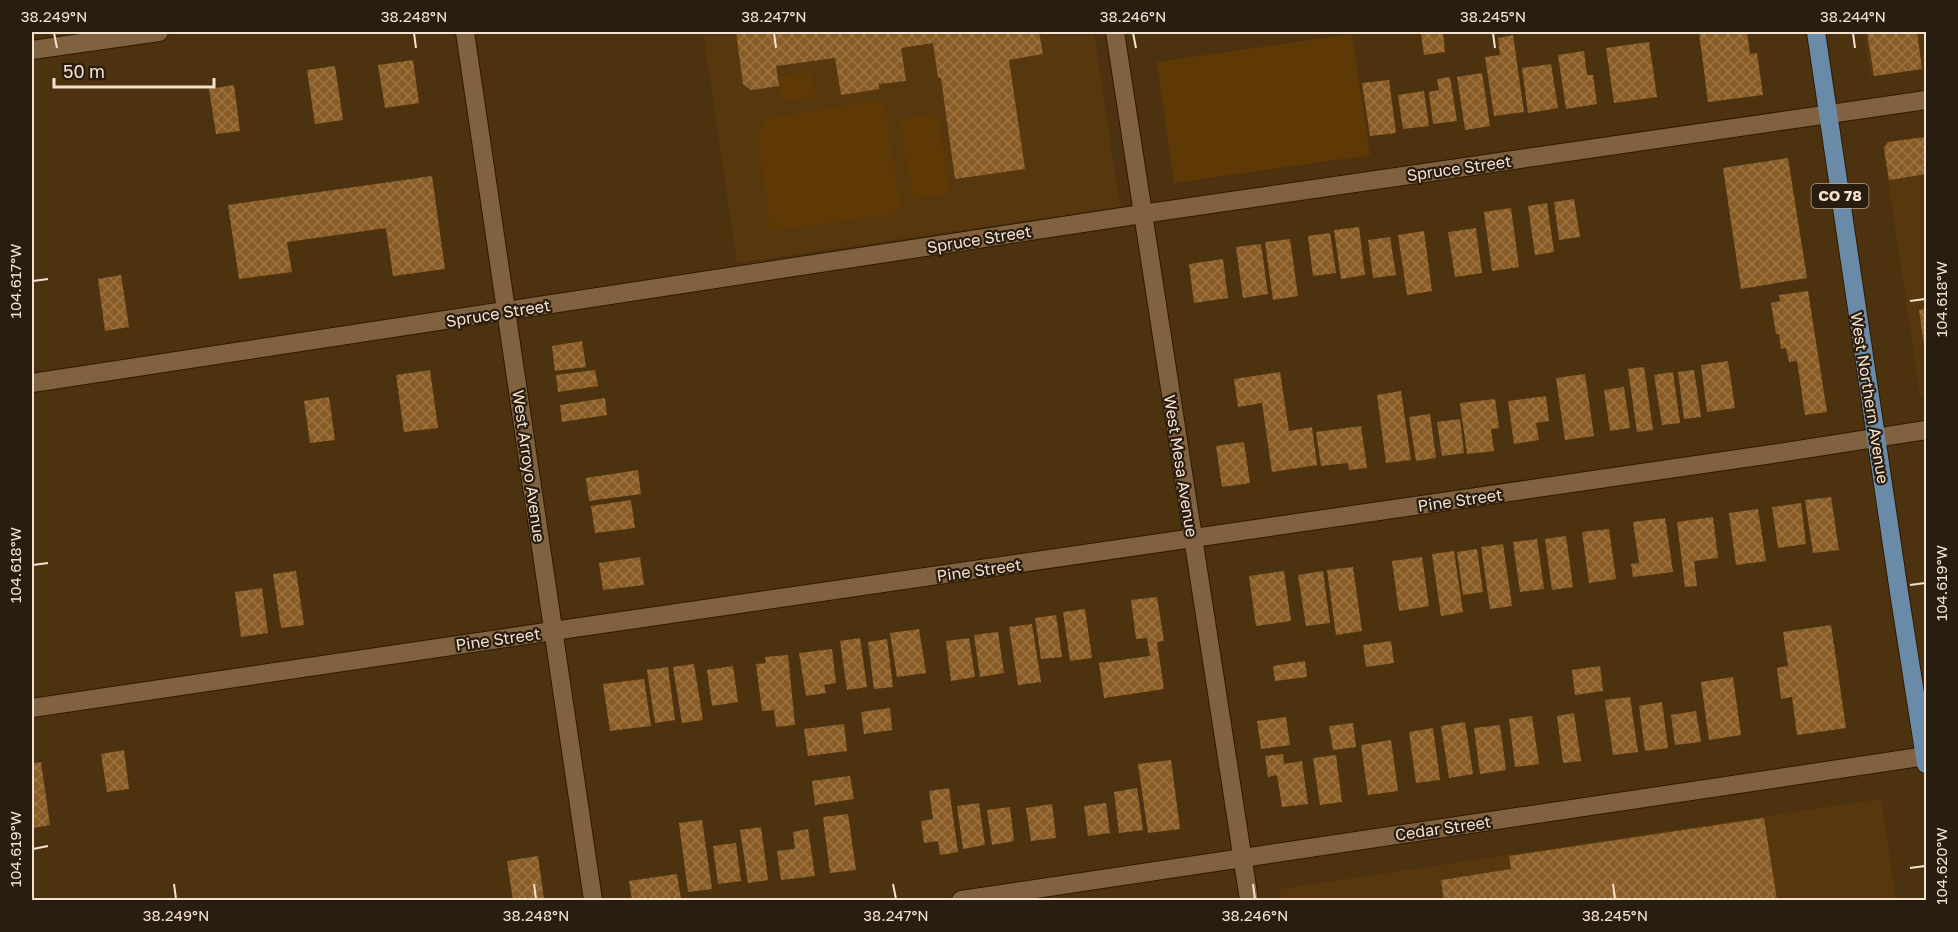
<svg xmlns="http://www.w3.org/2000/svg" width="1958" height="932" font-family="'Golos Text',sans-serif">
<defs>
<pattern id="building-cross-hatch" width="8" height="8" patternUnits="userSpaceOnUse" patternTransform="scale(1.5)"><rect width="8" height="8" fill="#8a5c25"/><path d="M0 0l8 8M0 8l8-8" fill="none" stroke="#9b7344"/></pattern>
</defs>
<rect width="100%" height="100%" fill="#4d3210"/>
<g fill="#57370d">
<path d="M703 32H1094L1120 207 737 263Z"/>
<path d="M1864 32H1926V69L1871 77Z"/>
<path d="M1926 136V395L1920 396 1883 146 1888 141Z"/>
<path d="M1881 799 1896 900H1281L1280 889Z"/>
</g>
<g fill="#5e3906">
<path d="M1352 34 1370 155 1174 183 1157 62Z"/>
<path d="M811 72 815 97 782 102 779 77Z"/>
<path d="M875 101 885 106 901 208 895 214 771 231 757 134 768 118Z"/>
<path d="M938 113 950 194 912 199 900 119Z"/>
</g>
<g fill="url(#building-cross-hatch)">
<path d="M736 32H1039L1043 54 1009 60 1025 169 955 179 941 78H938L933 43 901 48 906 81 879 84V89L841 95 835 58 776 66 779 86 751 90 743 84Z"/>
<path d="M1443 32 1445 52 1424 55 1421 34Z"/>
<path d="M1699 32H1747L1750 54 1757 53 1763 95 1708 102Z"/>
<path d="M1867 32H1917L1922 69 1874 76Z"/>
<path d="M1513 35 1524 112 1494 116 1485 57 1500 55 1498 38Z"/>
<path d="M1649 42 1657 97 1614 103 1606 48Z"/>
<path d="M1584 51 1587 75H1593L1597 104 1566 109 1558 55Z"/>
<path d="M413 60 419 103 385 108 378 65Z"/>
<path d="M1551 64 1558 108 1528 113 1522 68Z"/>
<path d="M335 66 343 120 315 124 307 70Z"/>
<path d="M1482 73 1490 126 1465 130 1457 77Z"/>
<path d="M1450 77 1457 121 1433 124 1429 92 1439 90 1437 79Z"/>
<path d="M1389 80 1396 133 1370 136 1362 83Z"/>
<path d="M234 85 240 131 216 134 209 89Z"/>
<path d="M1424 91 1429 126 1403 129 1398 95Z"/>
<path d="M1926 137V174L1889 180 1884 148 1888 142Z"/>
<path d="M1788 158 1807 278 1741 289 1723 168Z"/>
<path d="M432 176 445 269 393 276 386 228 287 242 292 272 239 279 228 205Z"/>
<path d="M1574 199 1580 237 1559 240 1554 202Z"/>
<path d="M1547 203 1554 252 1535 255 1528 206Z"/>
<path d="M1511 208 1519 267 1492 271 1484 212Z"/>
<path d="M1359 227 1365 275 1341 279 1334 230Z"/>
<path d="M1476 228 1482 273 1455 277 1448 232Z"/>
<path d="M1424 231 1432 291 1407 295 1398 235Z"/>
<path d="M1330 233 1336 273 1313 276 1308 236Z"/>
<path d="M1390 237 1396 275 1373 278 1368 240Z"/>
<path d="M1290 239 1298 296 1273 300 1265 242Z"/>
<path d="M1261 244 1268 294 1243 298 1236 247Z"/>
<path d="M1223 259 1228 298 1194 303 1189 264Z"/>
<path d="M121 275 129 327 105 331 98 279Z"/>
<path d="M1808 291 1827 412 1805 415 1797 361 1789 362 1786 348 1781 349 1779 334H1776L1771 303 1780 301 1779 295Z"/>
<path d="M1926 309V351H1925L1919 310Z"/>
<path d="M582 341 586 367 555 371 552 346Z"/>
<path d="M1728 361 1735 408 1707 412 1701 365Z"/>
<path d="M1644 367 1653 430 1637 432 1628 369Z"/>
<path d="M430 370 438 428 404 432 396 375Z"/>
<path d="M595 370 598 386 558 392 556 375Z"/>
<path d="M1694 370 1701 417 1684 419 1678 372Z"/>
<path d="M1280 372 1289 431 1312 427 1317 465 1272 472 1262 403 1238 407 1234 379Z"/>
<path d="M1673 372 1680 423 1662 425 1654 375Z"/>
<path d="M1585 374 1594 436 1565 440 1556 378Z"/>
<path d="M1624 387 1630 428 1610 431 1604 390Z"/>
<path d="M1401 391 1411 460 1386 463 1377 395Z"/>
<path d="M1546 396 1549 421 1536 423 1539 440 1514 444 1508 401Z"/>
<path d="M329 397 335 440 310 443 304 401Z"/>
<path d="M605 398 607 415 562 422 560 405Z"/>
<path d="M1495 399 1499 428 1491 429 1494 451 1467 454 1460 403Z"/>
<path d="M1430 414 1436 458 1416 461 1409 417Z"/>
<path d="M1460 419 1464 453 1442 456 1437 422Z"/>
<path d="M1361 426 1367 468 1349 470 1348 463 1321 466 1316 432Z"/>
<path d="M1244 442 1250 483 1222 487 1216 446Z"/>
<path d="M638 470 641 494 589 501 586 478Z"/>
<path d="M1831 497 1839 550 1813 553 1805 500Z"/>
<path d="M631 500 635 528 595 533 591 506Z"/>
<path d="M1801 503 1806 544 1778 548 1772 507Z"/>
<path d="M1758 509 1766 561 1736 565 1729 513Z"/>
<path d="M1713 517 1718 558 1694 561 1697 586 1685 587 1677 522Z"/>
<path d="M1665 518 1673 572 1633 577 1631 564 1639 563 1633 522Z"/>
<path d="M1609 529 1616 579 1589 583 1582 532Z"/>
<path d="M1566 536 1573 587 1552 590 1545 539Z"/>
<path d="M1537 539 1544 589 1520 592 1513 542Z"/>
<path d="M1503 544 1512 606 1490 609 1481 547Z"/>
<path d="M1477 549 1483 592 1463 595 1457 552Z"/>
<path d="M1454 551 1463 612 1441 616 1432 554Z"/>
<path d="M640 557 644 585 603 590 599 563Z"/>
<path d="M1422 557 1429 606 1399 611 1392 561Z"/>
<path d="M1353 567 1362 631 1336 635 1327 570Z"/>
<path d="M296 571 304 625 281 628 273 574Z"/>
<path d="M1284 571 1291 621 1256 626 1249 576Z"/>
<path d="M1323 571 1330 623 1306 626 1298 575Z"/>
<path d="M262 588 268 633 241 637 235 592Z"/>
<path d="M1157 597 1164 641 1157 642 1164 689 1104 698 1099 663 1150 656 1147 638 1136 639 1131 600Z"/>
<path d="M1085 609 1092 658 1070 661 1063 612Z"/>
<path d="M1056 615 1062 657 1041 659 1035 618Z"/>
<path d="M1032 624 1041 682 1018 685 1009 627Z"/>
<path d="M1831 625 1846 728 1797 735 1792 697 1781 699 1777 668 1788 666 1783 632Z"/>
<path d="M919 629 926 673 897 677 890 633Z"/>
<path d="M998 632 1004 673 980 677 974 635Z"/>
<path d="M860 638 867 687 847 690 840 641Z"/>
<path d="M969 638 975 677 951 681 946 641Z"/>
<path d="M887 639 893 687 874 689 868 642Z"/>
<path d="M1391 641 1394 663 1366 667 1363 645Z"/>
<path d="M832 649 836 683 824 685 826 693 806 696 799 653Z"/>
<path d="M788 655 795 725 776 727 774 710 762 711 756 664 766 663 765 657Z"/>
<path d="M1305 661 1307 677 1275 681 1273 666Z"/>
<path d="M694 664 703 720 682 723 673 667Z"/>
<path d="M733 666 738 702 712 706 707 670Z"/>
<path d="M1600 666 1603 691 1575 695 1572 670Z"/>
<path d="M668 667 675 720 655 723 647 670Z"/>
<path d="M1733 677 1741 735 1709 740 1701 682Z"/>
<path d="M644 679 651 726 610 731 603 684Z"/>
<path d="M1630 697 1638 752 1613 755 1605 700Z"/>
<path d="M1662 702 1668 748 1645 751 1639 706Z"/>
<path d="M890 708 892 730 864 734 861 712Z"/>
<path d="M1696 711 1701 742 1675 745 1671 715Z"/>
<path d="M1574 713 1581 761 1563 763 1557 716Z"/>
<path d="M1532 716 1539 764 1515 767 1509 719Z"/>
<path d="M1286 717 1290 745 1261 749 1257 721Z"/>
<path d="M1465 722 1473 774 1449 778 1441 726Z"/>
<path d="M1353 723 1356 747 1333 750 1329 726Z"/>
<path d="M844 724 847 751 808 756 804 729Z"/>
<path d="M1500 725 1506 770 1480 774 1474 728Z"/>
<path d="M1433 728 1440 780 1416 783 1409 732Z"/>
<path d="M1391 740 1398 791 1368 795 1361 745Z"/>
<path d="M124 750 129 789 107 792 101 754Z"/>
<path d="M1283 754 1284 764 1302 761 1308 804 1282 807 1277 775 1268 777 1265 756Z"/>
<path d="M1336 755 1342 802 1320 805 1313 758Z"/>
<path d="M1171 760 1180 829 1148 833 1138 764Z"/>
<path d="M41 762 50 825 32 828V763Z"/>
<path d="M850 776 854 799 815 805 812 781Z"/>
<path d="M949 788 958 852 940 855 938 841 924 843 921 821 933 819 929 791Z"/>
<path d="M1137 788 1143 830 1119 833 1114 792Z"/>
<path d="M979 803 985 845 963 849 957 806Z"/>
<path d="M1106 803 1110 833 1088 836 1084 806Z"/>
<path d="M1052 804 1056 838 1031 841 1026 808Z"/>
<path d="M1010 807 1014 841 992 845 987 810Z"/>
<path d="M848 814 856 870 830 873 823 817Z"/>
<path d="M1764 818 1777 900H1444L1441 880 1511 869 1509 856Z"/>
<path d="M702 820 712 889 688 892 679 823Z"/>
<path d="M761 827 768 880 748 883 740 830Z"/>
<path d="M808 829 815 876 781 880 777 851 795 849 793 832Z"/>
<path d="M736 843 741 881 718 884 713 846Z"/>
<path d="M538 856 544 900H513L507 861Z"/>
<path d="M677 874 681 900H632L629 881Z"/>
</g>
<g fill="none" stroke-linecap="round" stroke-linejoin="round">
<defs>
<g id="street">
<path d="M32 50 159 32"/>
<path d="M32 383 1142 214 1926 100"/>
<path d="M32 708 553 631 1772 454 1926 430"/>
<path d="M961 900 1926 756"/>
</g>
<g id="secondary">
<path d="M465 32 593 900"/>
<path d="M1115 32 1249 900"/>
</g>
<path id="primary" d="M1816 32 1899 592 1926 764"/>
</defs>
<use href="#street" stroke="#2f1a02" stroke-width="20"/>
<use href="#secondary" stroke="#2f1a02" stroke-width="20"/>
<use href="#primary" stroke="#2f1a02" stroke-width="20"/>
<use href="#street" stroke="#806241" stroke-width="18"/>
<use href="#secondary" stroke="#806241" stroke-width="18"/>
<use href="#primary" stroke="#6a8ba8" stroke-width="18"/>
</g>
<path fill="none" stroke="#f4e2d0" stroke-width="2" d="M54 33 57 48M414 33 416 48M774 33 776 48M1133 33 1136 48M1493 33 1495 48M1853 33 1855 48M33 281 48 279M1910 301 1925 299M33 565 48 563M1910 585 1925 583M33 849 48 846M1910 868 1925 866M174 884 176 899M534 884 536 899M893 884 896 899M1253 884 1255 899M1613 884 1615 899"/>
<g text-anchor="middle" stroke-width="4.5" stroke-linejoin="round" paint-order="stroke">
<rect fill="#291d0f" stroke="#b7a796" stroke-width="1.5" x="1811.5" y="184" width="57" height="24" rx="4.5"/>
<g font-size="15" font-weight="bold" fill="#f4e2d0">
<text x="1840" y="201">CO 78</text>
</g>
<g font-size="16" fill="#f4e2d0" stroke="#291d0f">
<text transform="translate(1459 168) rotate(-8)" y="6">Spruce Street</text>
<text transform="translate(979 239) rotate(-9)" y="6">Spruce Street</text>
<text transform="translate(498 313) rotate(-9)" y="6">Spruce Street</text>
<text transform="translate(1870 398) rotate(81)" y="6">West Northern Avenue</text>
<text transform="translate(529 466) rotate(82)" y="6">West Arroyo Avenue</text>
<text transform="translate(1181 466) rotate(81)" y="6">West Mesa Avenue</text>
<text transform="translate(1460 500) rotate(-8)" y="6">Pine Street</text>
<text transform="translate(979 570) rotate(-8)" y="6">Pine Street</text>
<text transform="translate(498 639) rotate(-8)" y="6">Pine Street</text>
<text transform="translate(1443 828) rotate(-8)" y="6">Cedar Street</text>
</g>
</g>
<rect width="1958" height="932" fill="none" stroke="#291d0f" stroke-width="66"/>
<path d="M54 78v9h160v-9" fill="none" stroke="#f4e2d0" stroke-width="3"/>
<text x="63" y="78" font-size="18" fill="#f4e2d0" stroke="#291d0f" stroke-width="4.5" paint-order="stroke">50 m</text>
<rect x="33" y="33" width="1892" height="866" fill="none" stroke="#f4e2d0" stroke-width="2"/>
<g font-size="15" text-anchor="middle" fill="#f4e2d0">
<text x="54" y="22">38.249°N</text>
<text x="414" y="22">38.248°N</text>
<text x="774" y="22">38.247°N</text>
<text x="1133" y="22">38.246°N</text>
<text x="1493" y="22">38.245°N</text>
<text x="1853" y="22">38.244°N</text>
<text transform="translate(16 281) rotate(-90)" y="5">104.617°W</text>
<text transform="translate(1942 299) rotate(-90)" y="5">104.618°W</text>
<text transform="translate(16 565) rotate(-90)" y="5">104.618°W</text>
<text transform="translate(1942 583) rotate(-90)" y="5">104.619°W</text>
<text transform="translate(16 849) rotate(-90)" y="5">104.619°W</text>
<text transform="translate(1942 866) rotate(-90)" y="5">104.620°W</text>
<text x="176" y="921">38.249°N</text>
<text x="536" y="921">38.248°N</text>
<text x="896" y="921">38.247°N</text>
<text x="1255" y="921">38.246°N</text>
<text x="1615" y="921">38.245°N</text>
</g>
</svg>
